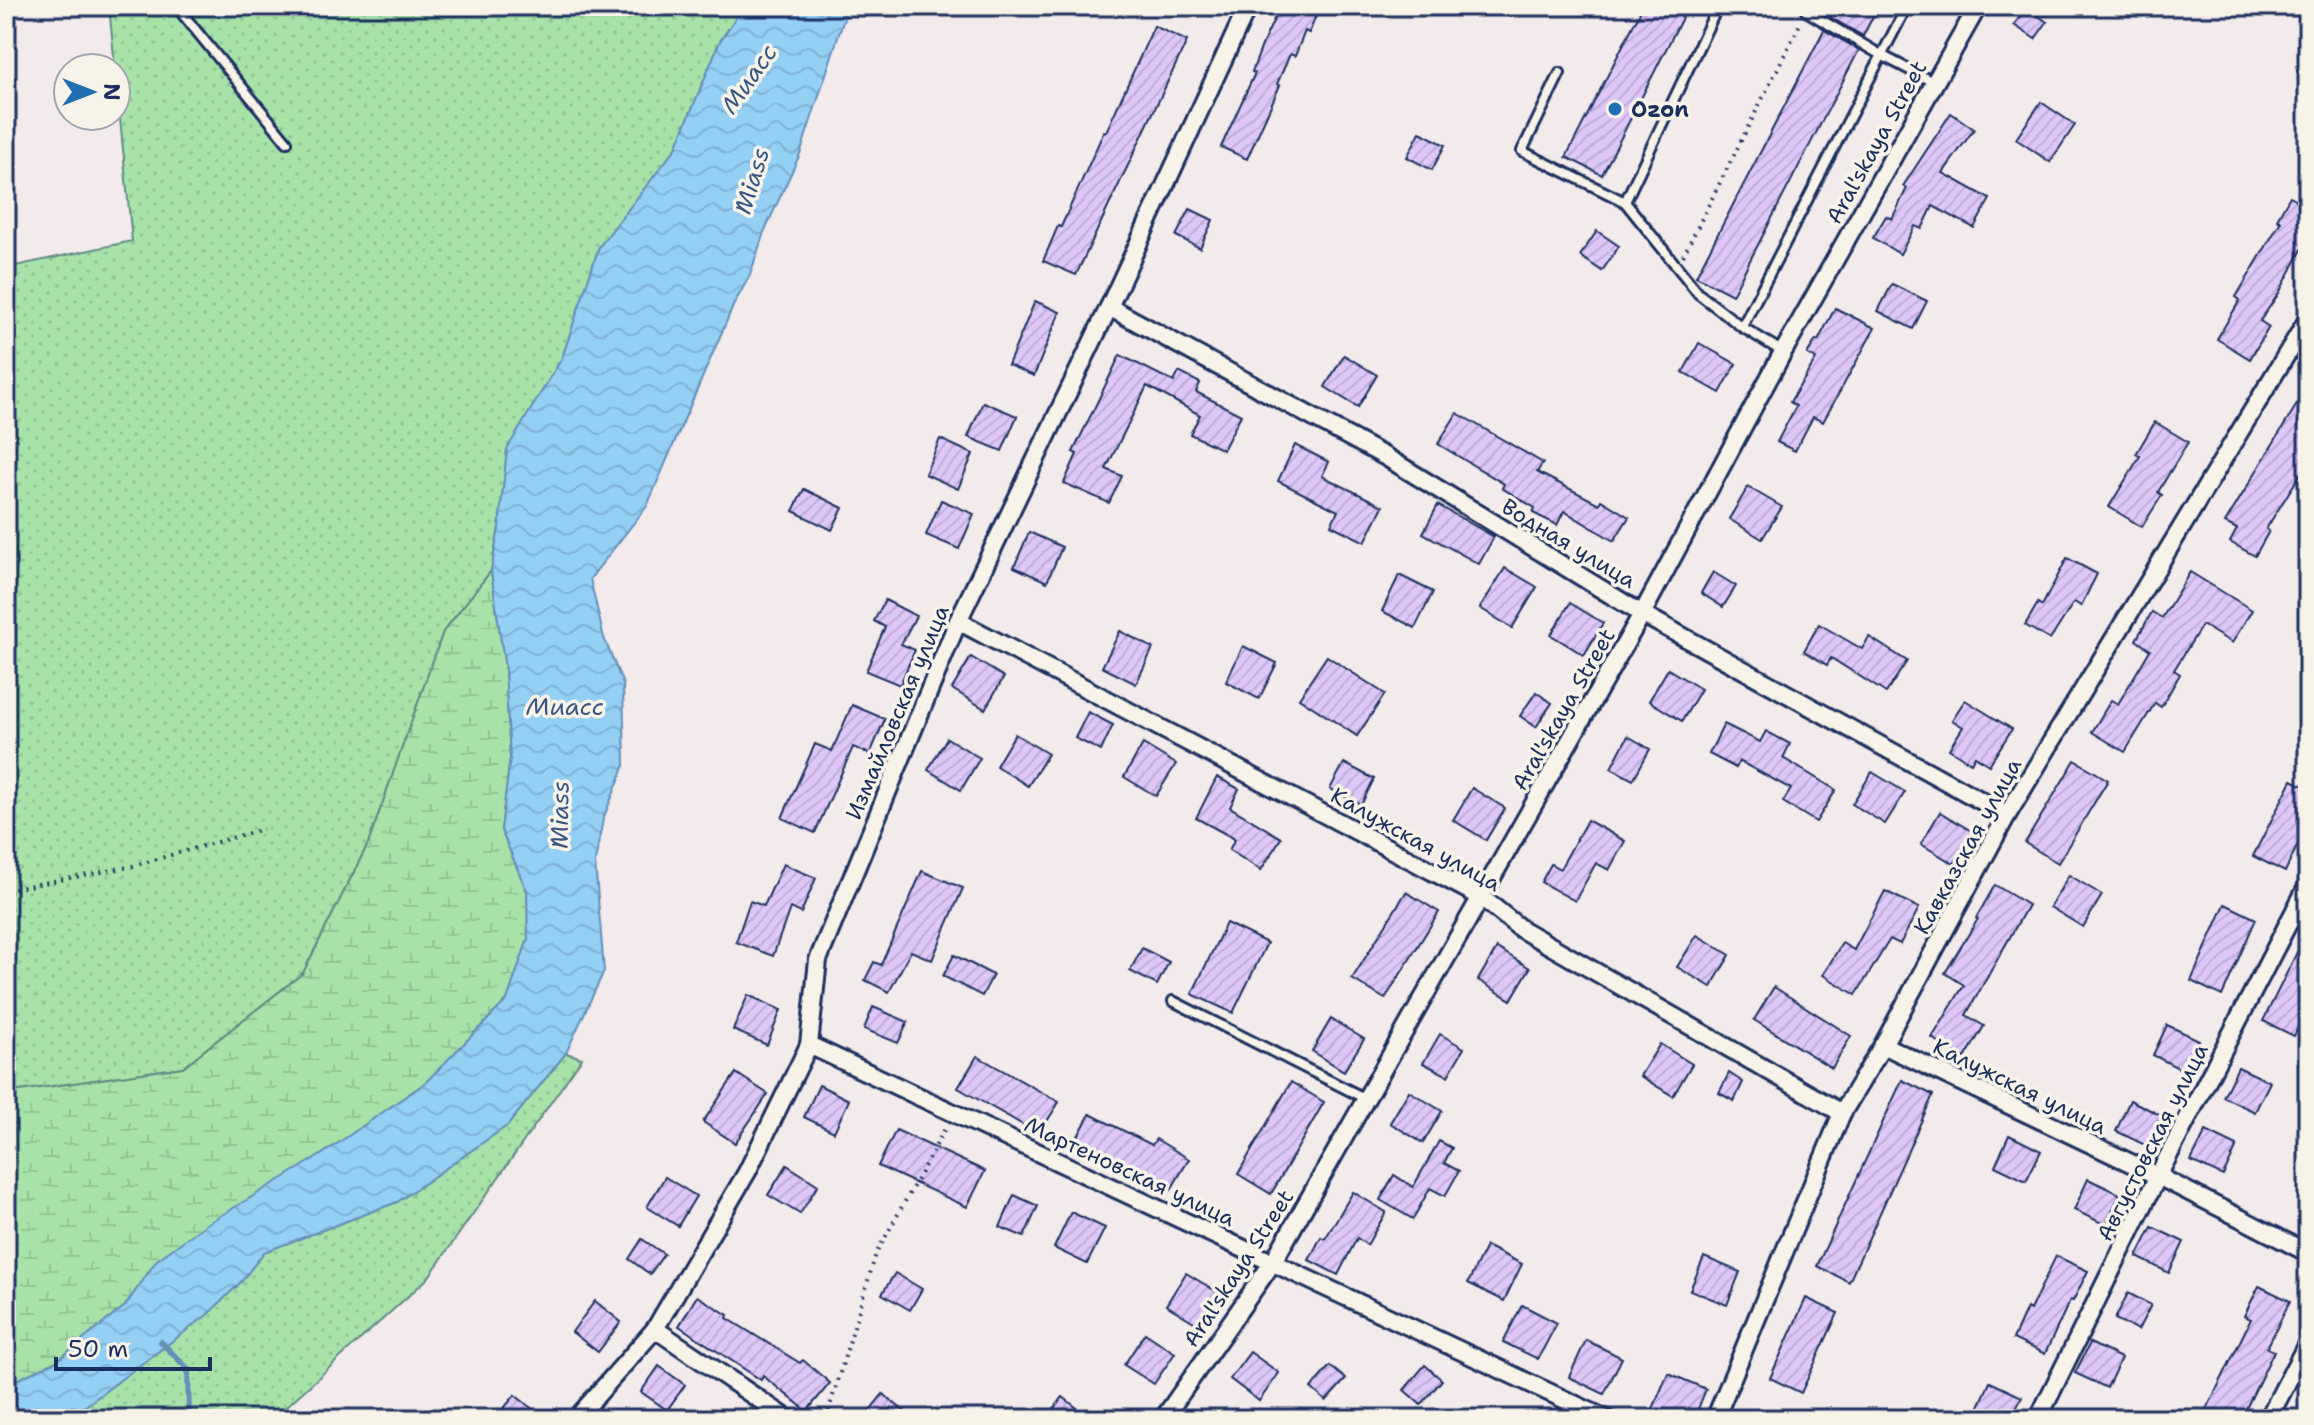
<svg xmlns="http://www.w3.org/2000/svg" width="2314" height="1425" font-family="'Shantell Sans',sans-serif">
<defs>
<pattern id="grass-dots" width="8" height="8" patternUnits="userSpaceOnUse" patternTransform="scale(2)"><rect width="8" height="8" fill="#a7e3a9"/><path d="M2 2h.1M6 6h.1" fill="none" stroke="#8fc394" stroke-width="1.8" stroke-linecap="round"/></pattern>
<pattern id="wetland-marsh" width="20" height="14" patternUnits="userSpaceOnUse" patternTransform="scale(2)"><rect width="20" height="14" fill="#a7e3a9"/><path d="M1 5h8M5 5V1M11 12h8M15 12V8" fill="none" stroke="#8fc394"/></pattern>
<pattern id="water-waves" width="16" height="10" patternUnits="userSpaceOnUse" patternTransform="scale(2)"><rect width="16" height="10" fill="#94cff4"/><path d="M0 5q4-4 8 0t8 0" fill="none" stroke="#7fb2d4"/></pattern>
<pattern id="building-hatch" width="6" height="6" patternUnits="userSpaceOnUse" patternTransform="scale(2)"><rect width="6" height="6" fill="#dfc8f8"/><path d="M-1 1l2-2M0 6l6-6M5 7l2-2" fill="none" stroke="#bfacd7"/></pattern>
</defs>
<rect width="100%" height="100%" fill="#f2eaeb"/>
<filter id="ink" filterUnits="userSpaceOnUse"><feTurbulence type="fractalNoise" baseFrequency=".0125" numOctaves="2"/><feDisplacementMap in="SourceGraphic" scale="16" xChannelSelector="R" yChannelSelector="G"/><feConvolveMatrix kernelMatrix="1 2 1 2 8 2 1 2 1" color-interpolation-filters="sRGB"/></filter>
<g filter="url(#ink)">
<g fill="url(#grass-dots)" stroke="#618984" stroke-width="2">
<path d="M109 6H744L720 41 676 148 599 247 562 358 507 450 499 528 491 571 443 632 368 844 303 973 183 1067 6 1093V268L132 241Z"/>
<path d="M566 1053 582 1058 428 1278 286 1407 257 1419H68L207 1315 241 1282 264 1252 397 1202 508 1125Z"/>
</g>
<path fill="url(#wetland-marsh)" stroke="#618984" stroke-width="2" d="M491 571 505 668 510 758 501 830 527 891 528 939 507 1000 425 1083 321 1155 157 1260 125 1306 57 1361 6 1385V1093L183 1067 303 973 368 844 443 632Z"/>
<path fill="url(#water-waves)" stroke="#648fb8" stroke-width="2" d="M744 6H848L800 154 764 232 750 275 734 304 647 506 590 579 604 638 623 684 625 765 603 819 595 862 604 971 566 1053 508 1125 397 1202 264 1252 241 1282 207 1315 68 1419H6V1385L57 1361 125 1306 157 1260 205 1225 321 1155 425 1083 507 1000 528 939 527 891 501 830 510 758 505 668 491 571 499 528 507 449 562 358 599 247 676 148 720 41Z"/>
<g fill="none" stroke-linecap="round" stroke-linejoin="round">
<path stroke="#648fb8" stroke-width="6" d="M161 1342 188 1369 189 1419"/>
</g>
<g fill="url(#building-hatch)" stroke="#1b2f5e" stroke-width="2">
<path d="M1280 6H1320L1309 33 1305 31 1295 56 1290 54 1277 84 1280 85 1247 159 1221 147 1255 73 1252 72 1263 43Z"/>
<path d="M1643 6H1688L1602 175 1566 157Z"/>
<path d="M1836 6H1878L1863 36 1830 17Z"/>
<path d="M2026 7 2047 22 2035 39 2014 25Z"/>
<path d="M1154 26 1187 41 1076 275 1043 261 1058 226 1061 227 1104 131 1106 132Z"/>
<path d="M1824 30 1859 50 1732 295 1696 276Z"/>
<path d="M2041 102 2075 125 2050 162 2016 139Z"/>
<path d="M1951 113 1974 129 1943 173 1990 199 1974 228 1933 206 1922 229 1915 226 1900 254 1873 238 1886 216 1892 219 1907 188 1903 186Z"/>
<path d="M1420 132 1445 145 1432 170 1407 157Z"/>
<path d="M2290 196 2308 206V238L2279 293 2260 321 2269 327 2250 359 2217 339 2240 300 2236 297 2281 221 2277 219Z"/>
<path d="M1190 209 1213 220 1200 248 1176 236Z"/>
<path d="M1597 231 1619 246 1602 271 1580 256Z"/>
<path d="M1892 284 1927 301 1913 329 1878 311Z"/>
<path d="M1035 301 1060 312 1034 376 1008 365Z"/>
<path d="M1835 308 1875 328 1823 422 1813 417 1795 451 1777 442 1796 406 1790 402 1816 359 1807 354 1816 340 1818 341Z"/>
<path d="M1699 343 1736 364 1720 393 1683 372Z"/>
<path d="M1120 355 1174 382 1179 372 1200 383 1196 392 1241 415 1223 450 1190 434 1200 415 1147 386 1106 469 1122 476 1109 503 1064 483 1077 454 1073 452Z"/>
<path d="M1344 355 1377 375 1358 407 1325 387Z"/>
<path d="M2308 386V462L2266 529 2269 531 2255 556 2230 542 2237 529 2225 523Z"/>
<path d="M983 402 1017 416 1002 451 968 437Z"/>
<path d="M1457 413 1543 463 1537 472 1599 504 1601 500 1629 517 1614 541 1564 511 1557 525 1533 513 1535 508 1502 488 1504 484 1438 444Z"/>
<path d="M2155 422 2188 442 2158 492 2162 495 2142 527 2109 507 2140 456 2136 454Z"/>
<path d="M940 439 973 454 958 489 925 474Z"/>
<path d="M1295 445 1329 462 1322 476 1383 506 1365 542 1331 525 1338 511 1278 481Z"/>
<path d="M1748 487 1782 507 1762 539 1729 519Z"/>
<path d="M804 489 843 508 832 530 793 511Z"/>
<path d="M941 500 974 514 959 549 926 535Z"/>
<path d="M1438 505 1494 537 1479 564 1423 533Z"/>
<path d="M1029 532 1062 547 1047 582 1014 567Z"/>
<path d="M2067 558 2097 574 2081 606 2074 602 2050 640 2025 625 2038 603 2042 606Z"/>
<path d="M1505 568 1537 587 1512 628 1480 608Z"/>
<path d="M1713 572 1736 586 1723 607 1701 593Z"/>
<path d="M2190 572 2252 610 2232 643 2202 625 2174 670 2180 674 2161 707 2155 703 2125 752 2092 732 2111 700 2118 704 2150 650 2136 640 2152 612 2162 618Z"/>
<path d="M1399 575 1433 592 1415 628 1382 611Z"/>
<path d="M885 600 916 616 901 644 915 650 900 685 866 671 885 627 874 621Z"/>
<path d="M1570 603 1603 623 1584 655 1551 635Z"/>
<path d="M1819 624 1862 649 1869 637 1907 661 1886 693 1831 658 1827 665 1804 651Z"/>
<path d="M1120 631 1153 648 1136 684 1102 667Z"/>
<path d="M1243 646 1277 663 1259 699 1226 682Z"/>
<path d="M1327 656 1385 694 1357 736 1299 698Z"/>
<path d="M971 657 1004 677 985 709 952 689Z"/>
<path d="M1668 669 1701 689 1682 721 1649 701Z"/>
<path d="M1536 692 1552 703 1536 727 1520 716Z"/>
<path d="M1965 700 2012 729 1989 765 1975 756 1971 763 1949 749 1963 727 1952 720Z"/>
<path d="M852 705 885 719 870 754 853 747 815 833 782 818 815 744 832 751Z"/>
<path d="M1088 712 1113 725 1101 751 1075 738Z"/>
<path d="M1724 724 1760 742 1766 731 1790 744 1783 758 1836 790 1816 822 1783 802 1791 789 1739 761 1736 768 1709 754Z"/>
<path d="M1015 734 1048 754 1028 786 996 766Z"/>
<path d="M1628 736 1650 749 1633 780 1611 768Z"/>
<path d="M947 738 980 758 961 790 928 770Z"/>
<path d="M1143 744 1176 764 1156 796 1124 777Z"/>
<path d="M2075 760 2108 780 2058 863 2025 843Z"/>
<path d="M1344 763 1374 779 1361 805 1330 789Z"/>
<path d="M1872 772 1905 792 1885 824 1852 804Z"/>
<path d="M1217 777 1239 789 1230 807 1281 838 1261 870 1229 850 1235 839 1196 818Z"/>
<path d="M2292 780 2308 788V823L2285 872 2253 856Z"/>
<path d="M1472 788 1505 808 1486 840 1453 820Z"/>
<path d="M1940 812 1973 832 1954 864 1921 844Z"/>
<path d="M1587 820 1625 841 1609 870 1596 863 1575 901 1541 882 1551 864 1560 869Z"/>
<path d="M783 864 816 878 801 913 790 908 773 956 736 942 750 901 764 906Z"/>
<path d="M922 871 963 888 932 960 911 951 889 992 865 980 874 962 881 965Z"/>
<path d="M2069 875 2102 895 2083 927 2050 907Z"/>
<path d="M1995 885 2028 905 1966 1015 1984 1026 1965 1058 1932 1038 1964 985 1945 973 1978 919 1976 918Z"/>
<path d="M1885 891 1919 908 1900 944 1890 939 1856 995 1823 975 1842 943 1854 950Z"/>
<path d="M1406 892 1439 912 1385 999 1352 979Z"/>
<path d="M2225 904 2256 919 2222 996 2191 981Z"/>
<path d="M1226 923 1267 943 1233 1013 1192 994Z"/>
<path d="M2308 930V1008L2294 1036 2263 1021Z"/>
<path d="M1697 935 1730 955 1711 987 1677 967Z"/>
<path d="M1142 948 1169 962 1157 985 1130 971Z"/>
<path d="M1497 948 1530 968 1511 1000 1478 980Z"/>
<path d="M954 955 993 975 982 996 943 976Z"/>
<path d="M1774 987 1851 1036 1832 1068 1754 1020Z"/>
<path d="M748 995 781 1010 767 1045 733 1030Z"/>
<path d="M873 1007 908 1022 898 1043 864 1029Z"/>
<path d="M1331 1019 1364 1039 1344 1071 1312 1051Z"/>
<path d="M2167 1025 2199 1040 2184 1071 2153 1055Z"/>
<path d="M1440 1034 1464 1048 1448 1076 1423 1063Z"/>
<path d="M1660 1044 1692 1064 1673 1096 1640 1076Z"/>
<path d="M977 1056 1059 1102 1039 1134 958 1088Z"/>
<path d="M2238 1067 2270 1082 2255 1112 2223 1097Z"/>
<path d="M736 1073 768 1094 735 1143 703 1122Z"/>
<path d="M1729 1073 1743 1082 1734 1101 1719 1093Z"/>
<path d="M1902 1080 1933 1095 1849 1282 1817 1266Z"/>
<path d="M1291 1082 1324 1102 1271 1194 1238 1174Z"/>
<path d="M819 1085 849 1100 834 1132 804 1117Z"/>
<path d="M1409 1091 1442 1111 1423 1143 1390 1123Z"/>
<path d="M2130 1100 2162 1116 2147 1146 2116 1131Z"/>
<path d="M1090 1114 1152 1145 1156 1139 1189 1159 1170 1191 1137 1171 1138 1169 1077 1138Z"/>
<path d="M896 1130 985 1171 967 1207 878 1166Z"/>
<path d="M2206 1131 2237 1146 2223 1176 2191 1161Z"/>
<path d="M2009 1135 2041 1151 2026 1181 1995 1166Z"/>
<path d="M1439 1141 1452 1148 1444 1163 1459 1171 1445 1196 1430 1188 1413 1219 1380 1200 1394 1175 1413 1187Z"/>
<path d="M787 1165 818 1185 800 1214 768 1195Z"/>
<path d="M665 1177 696 1196 678 1226 647 1207Z"/>
<path d="M2088 1179 2120 1194 2106 1225 2074 1210Z"/>
<path d="M1353 1192 1386 1212 1367 1245 1357 1238 1338 1275 1309 1260 1321 1237 1325 1239Z"/>
<path d="M1014 1195 1038 1206 1024 1237 1000 1227Z"/>
<path d="M1071 1212 1105 1228 1087 1264 1054 1248Z"/>
<path d="M2152 1227 2184 1242 2169 1273 2137 1257Z"/>
<path d="M642 1239 664 1254 650 1274 629 1259Z"/>
<path d="M1486 1246 1522 1264 1504 1301 1468 1283Z"/>
<path d="M2056 1256 2088 1271 2073 1301 2070 1300 2045 1354 2013 1339 2027 1308 2030 1310Z"/>
<path d="M1704 1257 1740 1272 1727 1305 1690 1290Z"/>
<path d="M895 1273 922 1289 910 1310 882 1294Z"/>
<path d="M1186 1273 1219 1293 1199 1325 1166 1305Z"/>
<path d="M2259 1286 2290 1301 2267 1348 2274 1351 2241 1419H2202L2251 1319 2244 1316Z"/>
<path d="M2128 1293 2151 1305 2138 1330 2115 1319Z"/>
<path d="M697 1296 728 1315 727 1318 800 1363 803 1360 830 1383 807 1411 763 1376 761 1380 679 1326Z"/>
<path d="M1806 1298 1838 1313 1801 1393 1770 1378Z"/>
<path d="M595 1301 621 1322 598 1352 572 1332Z"/>
<path d="M1522 1305 1557 1323 1538 1359 1503 1342Z"/>
<path d="M1145 1333 1175 1353 1154 1384 1124 1365Z"/>
<path d="M1586 1340 1622 1358 1604 1394 1569 1377Z"/>
<path d="M2090 1343 2121 1358 2107 1388 2075 1373Z"/>
<path d="M1250 1352 1279 1373 1259 1401 1230 1379Z"/>
<path d="M1425 1365 1442 1380 1421 1405 1404 1390Z"/>
<path d="M659 1366 685 1385 667 1410 641 1392Z"/>
<path d="M1330 1366 1346 1379 1326 1401 1311 1388Z"/>
<path d="M1668 1373 1706 1389 1694 1419H1671L1652 1411Z"/>
<path d="M1990 1382 2022 1397 2011 1419H1989L1976 1413Z"/>
<path d="M883 1394 914 1419H863Z"/>
<path d="M515 1395 545 1419H495Z"/>
<path d="M1063 1397 1091 1419H1046Z"/>
</g>
<g fill="none" stroke-linecap="round" stroke-linejoin="round">
<defs>
<g id="service">
<path d="M176 6 287 142"/>
<path d="M1718 6 1625 202 1699 294 1742 327 1783 352"/>
<path d="M1809 6 1806 11 1881 55 1935 83"/>
<path d="M1560 73 1522 151 1625 202"/>
<path d="M1742 327 1907 6"/>
<path d="M1173 1001 1366 1099"/>
</g>
<g id="minor">
<path d="M1109 307 1386 457 1642 614 2007 815"/>
<path d="M958 621 1481 897 1521 929 1842 1113"/>
<path d="M809 1045 1606 1419"/>
<path d="M1883 1045 2158 1176 2308 1253"/>
<path d="M655 1329 788 1419"/>
<path d="M576 1419 655 1329 747 1172 809 1045 818 960 958 621 1109 307 1248 6"/>
<path d="M1163 1419 1273 1262 1642 614 1783 352 1978 6"/>
<path d="M1715 1419 1842 1113 1883 1045 2007 815 2308 319"/>
<path d="M2038 1419 2158 1176 2308 885"/>
<path d="M2268 1419 2308 1342"/>
</g>
</defs>
<use href="#service" stroke="#1b2f5e" stroke-width="14"/>
<use href="#minor" stroke="#1b2f5e" stroke-width="22"/>
<g stroke="#1b2f5e" stroke-width="4" stroke-dasharray="2 6" stroke-linecap="butt">
<path d="M1683 256 1800 24"/>
<path d="M6 890 129 867 263 829"/>
<path d="M826 1419 876 1254 945 1129"/>
</g>
<use href="#service" stroke="#f7f3e8" stroke-width="8"/>
<use href="#minor" stroke="#f7f3e8" stroke-width="16"/>
</g>
</g>
<circle fill="#1f6fb2" stroke="#f7f3e8" stroke-width="3" cx="1615" cy="109" r="8"/>
<g text-anchor="middle" stroke-width="7" stroke-linejoin="round" paint-order="stroke">
<g font-size="22" font-weight="bold" fill="#1b2f5e" stroke="#f7f3e8" text-anchor="start">
<text x="1631" y="117">Ozon</text>
</g>
<g font-size="22" fill="#1b2f5e" stroke="#f7f3e8">
<text transform="translate(1876 142) rotate(-61)" y="8">Aral'skaya Street</text>
<text transform="translate(1569 543) rotate(31)" y="8">Водная улица</text>
<text transform="translate(1563 709) rotate(-60)" y="8">Aral'skaya Street</text>
<text transform="translate(897 712) rotate(-67)" y="8">Измайловская улица</text>
<text transform="translate(1416 839) rotate(29)" y="8">Калужская улица</text>
<text transform="translate(1967 846) rotate(-61)" y="8">Кавказская улица</text>
<text transform="translate(2020 1086) rotate(26)" y="8">Калужская улица</text>
<text transform="translate(2152 1142) rotate(-63)" y="8">Августовская улица</text>
<text transform="translate(1130 1171) rotate(25)" y="8">Мартеновская улица</text>
<text transform="translate(1238 1268) rotate(-57)" y="8">Aral'skaya Street</text>
</g>
<g font-size="24" font-style="italic" fill="#395784" stroke="#f7f3e8">
<text transform="translate(749 79) rotate(-55)" y="8">Миасс</text>
<text transform="translate(752 181) rotate(-73)" y="8">Miass</text>
<text x="565" y="715">Миасс</text>
<text transform="translate(560 815) rotate(-89)" y="8">Miass</text>
</g>
</g>
<rect width="2314" height="1425" fill="none" stroke="#f7f3e8" stroke-width="32"/>
<rect x="16" y="16" width="2282" height="1393" fill="none" stroke="#1b2f5e" stroke-width="3" filter="url(#ink)"/>
<g transform="translate(92 92) rotate(90)"><circle r="38" fill="#f7f3e8" stroke="#9fa5b1" stroke-width="2"/>
<path d="M0-6L14 30L0 20L-14 30Z" fill="#1f6fb2"/>
<text y="-12" font-size="22" font-weight="bold" text-anchor="middle" fill="#1b2f5e">N</text>
</g>
<path d="M56 1357v12h154v-12" fill="none" stroke="#1b2f5e" stroke-width="4"/>
<text x="68" y="1357" font-size="24" fill="#1b2f5e" stroke="#f7f3e8" stroke-width="6" paint-order="stroke">50 m</text>
</svg>
